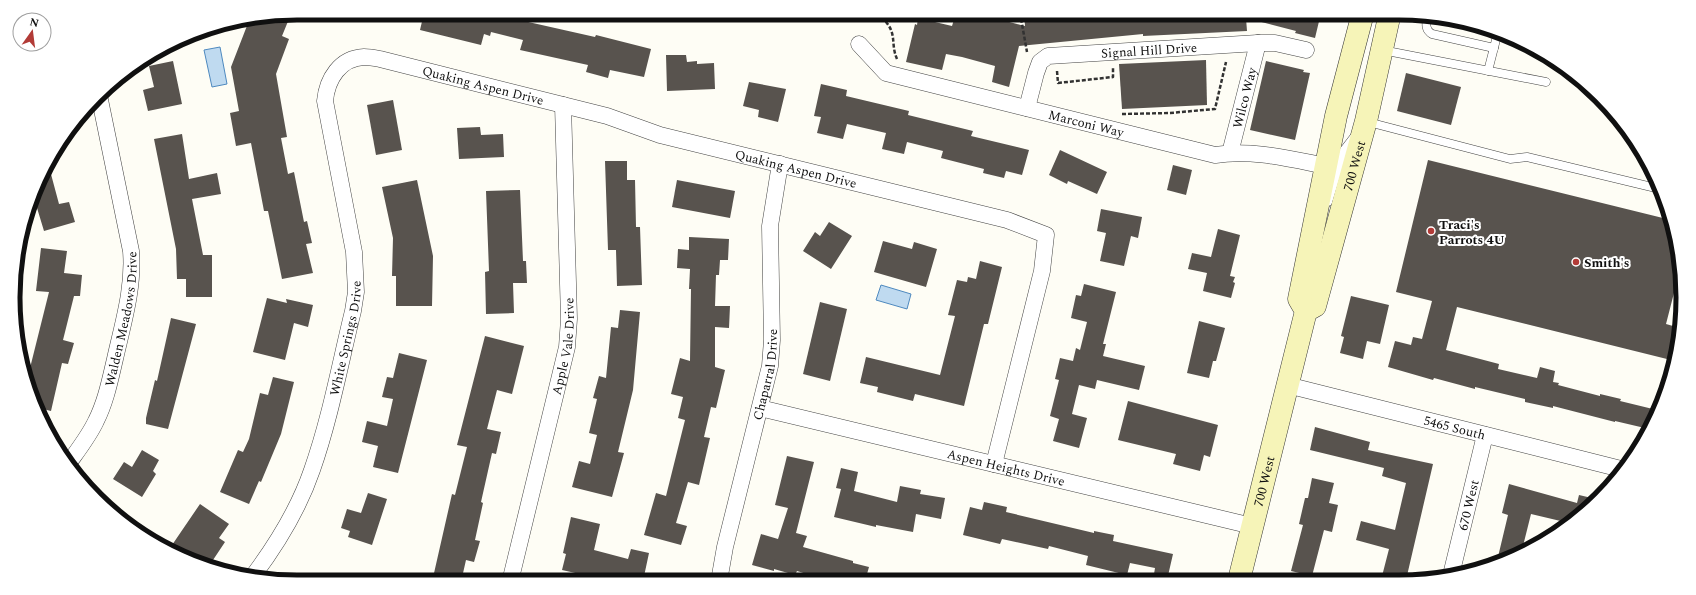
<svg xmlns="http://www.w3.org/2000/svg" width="1696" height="595" font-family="Spectral,serif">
<rect width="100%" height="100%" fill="#fefdf5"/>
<g fill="#bfdaf0" stroke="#4e89bf">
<path d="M220 47 227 84 212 87 204 50Z"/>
<path d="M881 285 911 294 907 309 876 300Z"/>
</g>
<g fill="#58534e">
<path d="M424 13H517L515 19 595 37 596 35 651 49 644 77 610 70 608 78 586 72 588 65 520 50 523 40 491 32 490 36 484 34 481 45 420 30Z"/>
<path d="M956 13H975L1025 26 1024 13H1321L1315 38 1295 33 1296 31 1246 18 1247 31 1143 36V34L1019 46 1009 87 992 82 995 66 962 57 946 54 942 70 906 62 915 24 917 25 918 18 952 26Z"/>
<path d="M291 14 282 36 289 39 276 74 287 137 281 138 288 174 294 172 304 222 307 221 312 243 306 244 313 273 282 279 268 211H264L251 143 236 146 230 113 239 111 231 67 250 18Z"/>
<path d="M666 55H686L687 62 697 61V64L714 63 715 89 667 91Z"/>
<path d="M1206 60 1207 105 1122 109 1119 64Z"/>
<path d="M173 61 182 104 148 111 143 90 154 87 149 66Z"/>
<path d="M1266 61 1304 70 1303 72 1310 73 1295 140 1250 130Z"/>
<path d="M1406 73 1461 87 1451 125 1397 111Z"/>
<path d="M749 82 786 89 778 122 758 117 759 110 743 106Z"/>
<path d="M821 84 847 90 846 96 909 111 908 115 973 131 971 136 1029 150 1022 175 1006 171 1004 178 983 173 984 169 941 158 943 151 907 142 904 154 882 149 886 133 847 124 843 139 817 133 821 117 814 116Z"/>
<path d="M393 100 402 150 376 155 367 105Z"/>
<path d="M480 127 481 135 503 134 504 157 459 159 457 128Z"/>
<path d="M182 134 189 179 217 173 221 194 192 199 203 255H212V297H186V279H177L176 249 154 139Z"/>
<path d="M1060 150 1107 172 1097 194 1068 181 1067 184 1049 175Z"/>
<path d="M1428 160 1671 220 1681 260 1682 290 1675 289 1666 324 1680 328 1675 361 1457 307 1446 350 1499 364 1498 369 1537 378 1540 367 1555 371 1553 382 1559 383 1558 385 1600 396V394L1621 399 1620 401 1657 410 1649 429 1615 421V422L1553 406V408L1525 402V399L1475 387V389L1434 378 1433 380 1388 367 1395 341 1411 345 1413 337 1422 339 1432 301 1396 292Z"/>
<path d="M605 161H627V180H635L636 227H640L642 285 617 286 616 250H608Z"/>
<path d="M48 163 59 204 69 202 75 222 44 231 34 198 42 171Z"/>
<path d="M1173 165 1192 170 1186 195 1167 190Z"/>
<path d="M417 180 433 256 432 306H396V276H392L393 238 382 187Z"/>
<path d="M677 180 735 191 730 218 672 207Z"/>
<path d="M520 190 523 261H526L527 283H513L514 313 486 314 485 272 489 271 486 191Z"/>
<path d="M1101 209 1142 217 1138 238 1131 236 1124 266 1100 261 1106 233 1097 231Z"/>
<path d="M829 222 852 236 831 269 803 251 815 232 820 236Z"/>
<path d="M1218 229 1240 235 1230 276 1235 277 1233 282 1235 283 1231 298 1203 291 1207 273 1188 269 1192 253 1211 257Z"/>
<path d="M689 237 729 239 728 260H720L719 275H716L715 306H730L729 328 715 327V367L725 370 716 408 711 407 704 437 710 438 699 485 688 482 676 523 687 526 681 545 644 535 656 493 666 496 685 420 678 418 683 397 671 394 680 358 690 361 691 289H689L690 269 677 268 678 249 689 250Z"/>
<path d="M883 241 912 249 914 242 937 249 926 287 874 272Z"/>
<path d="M41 248 67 251 64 273 82 275 80 296H74L63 340 74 343 68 364 62 363 51 411 39 408 27 380 49 292 36 291Z"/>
<path d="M980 261 1002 267 988 324H984L964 406 915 394 913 401 877 392 878 387 860 383 866 357 940 375 955 316 948 315 957 280 967 282 968 277 976 279Z"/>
<path d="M1084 284 1116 292 1103 344H1106L1103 356 1145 366 1139 390 1097 380 1095 389 1079 385 1072 414 1087 418 1079 448 1053 441 1059 419 1050 416 1059 380 1055 379 1060 358 1073 361 1076 348 1080 350 1087 322 1071 318 1076 295 1081 296Z"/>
<path d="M1351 296 1389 305 1380 344 1367 341 1363 359 1340 353 1344 337 1341 336Z"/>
<path d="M267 298 287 303 286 299 313 305 308 327 294 323 285 360 253 352Z"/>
<path d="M820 302 847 309 830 381 803 374Z"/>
<path d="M620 310 640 312 633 390 618 452 624 453 612 497 572 487 579 461 590 464 597 435 589 433 597 399 593 398 599 376 606 378 611 327 618 328Z"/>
<path d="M171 318 196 324 168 429 146 424V418L155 380 157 381Z"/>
<path d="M1199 321 1225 328 1216 361H1213L1209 378 1187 373Z"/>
<path d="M485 336 524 346 512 394 497 390 487 429 501 432 496 454 492 453 481 502 483 503 475 540 480 541 474 562 466 560 461 582H432L452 494 455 495 467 447 457 445Z"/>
<path d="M399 353 427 360 398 473 373 467 378 446 362 442 367 421 387 426 393 399 382 397 387 377 393 378Z"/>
<path d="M273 377 294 382 281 434 261 482 259 481 249 504 220 492 238 450 243 452 249 439 260 393 268 395Z"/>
<path d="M1128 401 1218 425 1210 457 1204 455 1200 471 1173 464 1176 454 1118 440Z"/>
<path d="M1315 427 1370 442 1368 450 1433 464 1406 580H1381L1389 549 1356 540 1361 521 1395 530 1406 483 1382 476 1384 468 1310 450Z"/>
<path d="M142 450 159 460 153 471 156 474 142 497 113 479 124 462 132 467Z"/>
<path d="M787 456 814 462 796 533 807 536 803 547 853 561V563L869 567 865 581H829L797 571 795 575 774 569V571L752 565 761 534 778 539 788 508 775 505Z"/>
<path d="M841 468 858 472 854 491 897 502 900 486 921 490 920 494 945 498 941 519 916 514 913 532 876 525V527L834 517 841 489 836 488Z"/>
<path d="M1312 478 1334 483 1329 503 1338 505 1332 532 1324 530 1312 576 1291 571 1303 525 1299 524 1305 498H1308Z"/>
<path d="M1509 484 1577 503 1579 495 1596 499 1586 511 1569 523 1531 514 1521 554 1497 561 1508 515 1502 513Z"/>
<path d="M368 493 387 499 372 545 348 537 350 531 341 528 347 509 361 513Z"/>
<path d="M984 502 1007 507 1006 512 1094 533V531L1114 535 1113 541 1173 554 1167 580H1153L1155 568 1130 563 1127 575 1086 565 1088 556 1049 546 1048 549 1002 539 1000 544 963 535 970 507 982 510Z"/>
<path d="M200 504 229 524 219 538 225 542 209 566 170 548Z"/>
<path d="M571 517 600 524 594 550 628 559 631 549 649 553 643 581H600L592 579 593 577 562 570 566 554 563 553Z"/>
</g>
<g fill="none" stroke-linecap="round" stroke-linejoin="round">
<defs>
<g id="lane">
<path d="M1427 17C1426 24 1425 30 1432 34L1494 48"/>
<path d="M1382 50 1546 82"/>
<path d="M1488 71 1498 32"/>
<path d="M1368 122 1510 159 1527 157 1660 189"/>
<path d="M1328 202 1344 150 1354 137"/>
</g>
<g id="street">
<path id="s1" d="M859 44 886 73 1215 155C1252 149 1290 159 1326 166"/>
<path id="s2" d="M1027 108 1036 73 1040 62 1048 56 1258 43H1275L1306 50"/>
<path id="s3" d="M1230 153 1258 43"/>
<path id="s4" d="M1287 385 1621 469"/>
<path id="s5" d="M760 408 1252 526"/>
<path id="s6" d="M68 464C78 450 89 436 96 421 106 401 110 380 115 359 123 323 134 288 131 251L99 95"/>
<path id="s7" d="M1451 575 1485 435"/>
<path id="s8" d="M253 576C277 544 299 508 312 470 330 419 340 364 353 311L356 292 354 252 325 101C327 79 340 58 364 57 369 57 375 58 380 59L607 116 660 135 1007 220 1046 235 1042 271 994 464"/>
<path id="s9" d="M719 581 725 547 770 366 772 340 770 226 780 164"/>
<path id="s10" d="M510 582 567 347 569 319 563 105"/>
</g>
<g id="secondary">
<path id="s11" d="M1306 311 1315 306 1366 121 1390 13"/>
<path id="s12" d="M1239 580 1306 311 1299 299 1336 116 1363 13"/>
</g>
</defs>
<use href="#lane" stroke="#434343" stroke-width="9"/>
<use href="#street" stroke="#434343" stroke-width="17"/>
<use href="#secondary" stroke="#323232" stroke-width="23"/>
<g stroke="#323232" stroke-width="2.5" stroke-dasharray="4 2" stroke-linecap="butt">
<path d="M896 13 883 19C898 33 890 43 897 59"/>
<path d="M1020 13 1027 52"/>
<path d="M1057 71 1058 83 1113 77V68"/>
<path d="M1122 114 1170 113 1215 109 1226 62"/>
</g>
<use href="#lane" stroke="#fff" stroke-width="8"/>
<use href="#street" stroke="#fff" stroke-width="16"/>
<use href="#secondary" stroke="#f6f4b8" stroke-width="22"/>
</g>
<g fill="#b23b37" stroke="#fff" stroke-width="1.5">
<circle cx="1431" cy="231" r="4"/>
<circle cx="1576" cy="262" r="4"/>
</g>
<g text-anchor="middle" stroke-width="4" stroke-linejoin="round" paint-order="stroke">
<g font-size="13" fill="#101010" stroke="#fff">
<text dy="5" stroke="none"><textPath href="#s2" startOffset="159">Signal Hill Drive</textPath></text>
<text dy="5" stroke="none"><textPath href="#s8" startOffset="686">Quaking Aspen Drive</textPath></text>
<text dy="5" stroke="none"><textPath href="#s3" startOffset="57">Wilco Way</textPath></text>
<text dy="5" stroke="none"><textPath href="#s1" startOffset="246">Marconi Way</textPath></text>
<text dy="5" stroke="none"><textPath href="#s11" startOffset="156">700 West</textPath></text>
<text dy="5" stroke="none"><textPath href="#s8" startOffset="1010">Quaking Aspen Drive</textPath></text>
<text dy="5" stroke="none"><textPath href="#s6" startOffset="157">Walden Meadows Drive</textPath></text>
<text dy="5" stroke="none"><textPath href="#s8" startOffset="258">White Springs Drive</textPath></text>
<text dy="5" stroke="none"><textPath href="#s10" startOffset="242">Apple Vale Drive</textPath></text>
<text dy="5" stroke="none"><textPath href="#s9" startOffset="212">Chaparral Drive</textPath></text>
<text dy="5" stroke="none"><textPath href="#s4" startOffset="173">5465 South</textPath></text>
<text dy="5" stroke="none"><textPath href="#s5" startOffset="253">Aspen Heights Drive</textPath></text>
<text dy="5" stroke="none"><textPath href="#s12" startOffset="102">700 West</textPath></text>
<text dy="5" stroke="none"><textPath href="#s7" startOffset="72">670 West</textPath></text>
</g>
<g font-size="13" font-weight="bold" fill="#101010" stroke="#fff" text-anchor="start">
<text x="1439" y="229">Traci's<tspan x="1439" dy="15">Parrots 4U</tspan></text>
<text x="1584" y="267">Smith's</text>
</g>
</g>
<path d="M0 0H1696V595H0ZM297 20H1399A277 277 0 0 1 1676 297V298A277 277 0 0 1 1399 575H297A277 277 0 0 1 20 298V297A277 277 0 0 1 297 20Z" fill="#fff" fill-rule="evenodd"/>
<path fill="none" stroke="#101010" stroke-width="5" d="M297 20H1399A277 277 0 0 1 1676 297V298A277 277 0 0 1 1399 575H297A277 277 0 0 1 20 298V297A277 277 0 0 1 297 20Z"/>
<g transform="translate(32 32) rotate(14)"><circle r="19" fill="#ffffff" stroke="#9f9f9f"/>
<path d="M0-3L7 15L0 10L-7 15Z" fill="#b23b37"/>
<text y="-6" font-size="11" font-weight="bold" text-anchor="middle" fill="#101010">N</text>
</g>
</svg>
